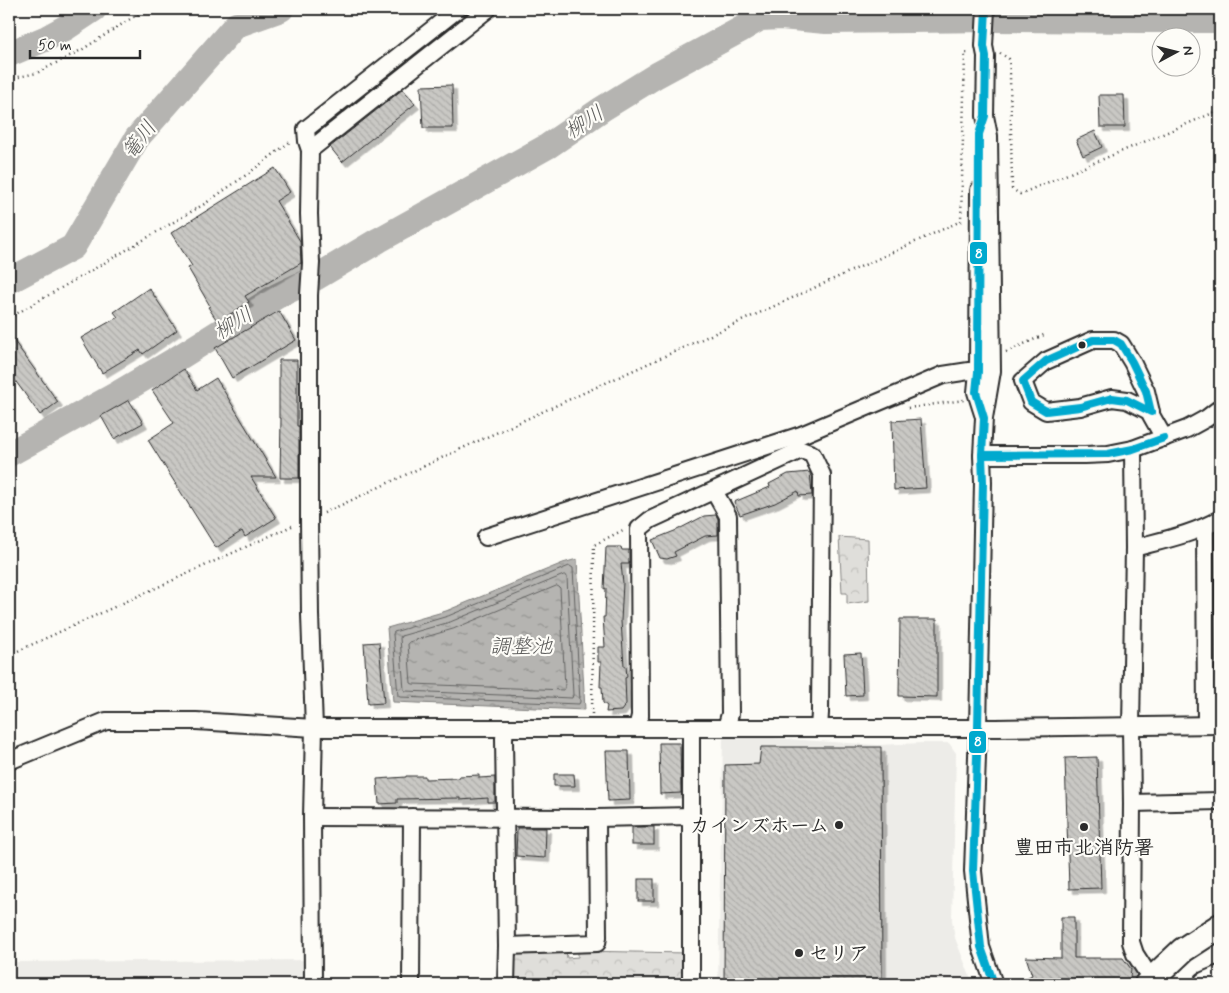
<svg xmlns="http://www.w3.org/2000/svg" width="1229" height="993" font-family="Mynerve,'Klee One',sans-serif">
<defs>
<pattern id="forest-crowns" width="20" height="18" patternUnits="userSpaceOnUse" patternTransform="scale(1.25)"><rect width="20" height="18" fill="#dfdeda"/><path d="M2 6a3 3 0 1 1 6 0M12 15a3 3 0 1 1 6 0" fill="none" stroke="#c0bfbb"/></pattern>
<pattern id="water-ripples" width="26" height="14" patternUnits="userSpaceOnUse" patternTransform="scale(1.25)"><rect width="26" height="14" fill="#b5b4b1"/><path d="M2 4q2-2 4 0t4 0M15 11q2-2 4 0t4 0" fill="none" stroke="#939390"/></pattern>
<pattern id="building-back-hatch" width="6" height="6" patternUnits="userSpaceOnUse" patternTransform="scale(1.25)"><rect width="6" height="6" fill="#c9c8c4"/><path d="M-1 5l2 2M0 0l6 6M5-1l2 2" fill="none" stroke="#adaca9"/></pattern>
<filter id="shadow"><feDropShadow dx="4.5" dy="4.5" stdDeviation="0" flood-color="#0004"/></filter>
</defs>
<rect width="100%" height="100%" fill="#fdfcf7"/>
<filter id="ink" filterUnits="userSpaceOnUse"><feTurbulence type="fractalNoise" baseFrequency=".02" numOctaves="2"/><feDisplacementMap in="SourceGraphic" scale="10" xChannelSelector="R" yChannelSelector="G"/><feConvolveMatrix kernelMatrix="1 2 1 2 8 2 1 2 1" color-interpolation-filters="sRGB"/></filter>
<g filter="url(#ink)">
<g fill="#edece8">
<path d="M726 735 878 745 922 743H949L956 753 952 920 955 938 973 984H718L723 739Z"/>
<path d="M319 960 318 984H9V962Z"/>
</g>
<g fill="url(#forest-crowns)" stroke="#858482">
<path d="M839 537 868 539 869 601 847 604V593H842Z"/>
<path d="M518 951H566L567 958 578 957V951L688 953 687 984H512L511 957Z"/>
</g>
<path fill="url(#water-ripples)" stroke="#7e7d7b" d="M577 559 585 710 393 702 387 628 446 611 563 563Z"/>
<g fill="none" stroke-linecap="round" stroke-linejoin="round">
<g stroke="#626261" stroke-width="1">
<path d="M570 566 573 568 580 702 579 704 400 697 398 696 393 634 394 632 448 616Z"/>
<path d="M564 575H566L567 577 573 695 572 698 406 691 404 690 400 638 401 636 450 622Z"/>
<path d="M557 586 559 587 560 588 565 688 564 690 413 684 411 683 408 644 409 642 453 629Z"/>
</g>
<g stroke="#b5b4b1" stroke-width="26">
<path d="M9 54 47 38 67 27 94 9"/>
<path d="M9 281 73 247 137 138 236 25 281 9"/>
<path d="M9 454 119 393 175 360 277 296 315 278 379 240 548 146 602 109 657 75 740 30 760 18 781 17 826 21 993 19 1142 20H1220"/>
</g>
</g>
<g fill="url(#building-back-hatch)" stroke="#2b2b2b" filter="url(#shadow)">
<path d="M452 85 453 128H423L421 86Z"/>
<path d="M403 89 415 104 342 162 330 147Z"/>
<path d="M1099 95H1124L1125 127H1100Z"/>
<path d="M1095 131 1102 147 1083 156 1076 140Z"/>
<path d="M275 168 290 192 276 201 300 241 301 263 245 296 249 302 218 322 208 307 210 306 188 268 192 266 171 233Z"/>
<path d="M149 288 177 330 143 354 140 350 102 373 81 338 118 317 114 312Z"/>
<path d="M279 311 296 340 232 378 215 348Z"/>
<path d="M9 334 58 402 40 415 9 372Z"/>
<path d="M279 360H297V426H299V478H280L281 418H279Z"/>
<path d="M184 369 197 390 216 378 276 477H251L276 518 245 537 242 531 216 548 148 440 174 423 152 390Z"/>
<path d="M129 400 143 423 114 439 101 416Z"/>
<path d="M921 419 926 488 894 490 892 421Z"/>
<path d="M810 472 812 495 799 496 798 491 775 503 740 515 734 502 770 487 769 484 788 474Z"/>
<path d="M716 515 718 519V535L705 536 674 552 676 556 667 559 660 558 652 540 677 530 704 516Z"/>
<path d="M606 547H621L622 550H629V564H621L623 583 621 621 624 666H626L627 677 625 678 626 704 621 711 606 712 607 706 603 703 602 687H600L601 662H598V647H605L603 617H605L606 588 604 589Z"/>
<path d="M900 619H937V697L899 696Z"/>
<path d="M379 642 384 703 368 704 364 643Z"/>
<path d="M861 653 863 695 846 696 844 654Z"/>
<path d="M659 743H680L681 793 660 794Z"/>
<path d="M761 747H881L882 984H724L725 765 759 764Z"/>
<path d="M606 751H629L630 800 608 801Z"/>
<path d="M1097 757 1101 888 1069 889 1065 758Z"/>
<path d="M554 774H574L575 786H554Z"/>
<path d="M479 775V778L495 777V802H488V798L460 800V798L397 799V803L379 804 377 779 406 777V776H425V779L459 778V776Z"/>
<rect x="632" y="827" width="22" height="18"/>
<path d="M517 828H546L545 858 516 856Z"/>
<rect x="638" y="879" width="16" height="22"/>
<path d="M1061 917H1074V958H1123L1131 969 1130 978 1122 984H1014L1032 975 1026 957 1061 958Z"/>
</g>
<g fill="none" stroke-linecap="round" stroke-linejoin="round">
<defs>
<g id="minor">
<path d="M986 9 984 46 986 56 985 116 989 136 992 371 984 418 982 455 983 482 978 728 973 871 981 947 994 984"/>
<path d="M310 150 488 9"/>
<path d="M979 190 978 372 976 392 983 414"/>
<path d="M1093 340H1114L1121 344 1132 362 1146 391 1151 412 1127 400 1112 398 1080 407 1046 411 1031 402 1023 381 1046 361Z"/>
<path d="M1151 412V415L1164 438"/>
<path d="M1133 449 1134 548 1131 727 1132 803 1131 942 1135 954 1151 979"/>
<path d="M982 455H1085L1108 454 1133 449 1187 429 1207 418 1220 408"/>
<path d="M714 491 728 516 730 714 726 728"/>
<path d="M1205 527 1206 725"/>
<path d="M486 537 801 435 943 375 969 371 978 372"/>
<path d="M1134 548C1164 540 1194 534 1220 519"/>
<path d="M505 728 504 739 507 946 506 984"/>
<path d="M637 728 640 716 639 529 650 520 801 450 812 454 822 475 820 713 819 728"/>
<path d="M9 761 106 721H196L314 728H996L1220 725"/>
<path d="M1132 803 1220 801"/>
<path d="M312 817 597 818 691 816"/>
<path d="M507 946 597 943 598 937 597 818"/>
<path d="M313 984 312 817 314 728 310 615 309 520V295L311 263 309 214 310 150 307 141 306 129 458 9"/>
<path d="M411 984 412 817"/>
<path d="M691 984V728"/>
</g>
<g id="highway">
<path d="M1147 984 1183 950 1220 926"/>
<path d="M1206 984 1220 978"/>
</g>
</defs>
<use href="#minor" stroke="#2b2b2b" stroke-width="20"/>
<use href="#highway" stroke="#2b2b2b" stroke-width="28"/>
<g stroke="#2b2b2b" stroke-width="2.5" stroke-dasharray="1 4" stroke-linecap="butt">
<path d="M1000 53 1009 59 1010 74 1012 189 1020 194 1220 110"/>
<path d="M9 79 37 73 83 49 146 9"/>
<path d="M9 318 106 262 206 203 249 173 291 141"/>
<path d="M1006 352 1044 335"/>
<path d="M908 408 964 400"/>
<path d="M324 513 465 447 961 221 965 53H971"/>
<path d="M9 655 294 525"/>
<path d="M592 714 594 545 623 530"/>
</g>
<use href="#minor" stroke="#fdfcf7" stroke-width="16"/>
<use href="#highway" stroke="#fdfcf7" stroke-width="24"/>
<defs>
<g id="bus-1">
<path d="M986 9 984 46 986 56 985 116 979 134 978 372 976 392 984 418 982 455 983 482 978 728 973 871 981 947 994 984"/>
<path d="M1093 340H1114L1121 344 1132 362 1146 391 1151 412 1127 400 1112 398 1080 407 1046 411 1031 402 1023 381 1046 361Z"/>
<path d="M982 455 1108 454 1133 449 1164 438"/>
</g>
</defs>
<use href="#bus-1" stroke="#fdfcf7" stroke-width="11"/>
<use href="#bus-1" stroke="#00a9ce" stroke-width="8"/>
</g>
</g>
<g fill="#2b2b2b" stroke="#fdfcf7" stroke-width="2">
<circle cx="1082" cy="345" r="4.5"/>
<circle cx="839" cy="825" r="5"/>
<circle cx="1084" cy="827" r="5"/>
<circle cx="799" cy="953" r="5"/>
</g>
<g text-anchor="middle" stroke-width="4.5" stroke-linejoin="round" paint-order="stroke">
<g font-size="20" font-weight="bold" fill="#2b2b2b" stroke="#fdfcf7" text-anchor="end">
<text x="829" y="832">カインズホーム</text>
<text x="1084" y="854" text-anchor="middle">豊田市北消防署</text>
<text x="809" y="960" text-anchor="start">セリア</text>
</g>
<g font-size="21" font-style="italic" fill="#5b5b5a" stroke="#fdfcf7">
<text transform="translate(584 122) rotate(-33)" y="7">柳川</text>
<text transform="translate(139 140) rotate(-54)" y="7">篭川</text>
<text transform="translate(233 323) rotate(-32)" y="7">柳川</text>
<text x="521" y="653">調整池</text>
</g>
</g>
<g stroke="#fdfcf7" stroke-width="2">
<rect x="969" y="241" width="19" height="24" rx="5" fill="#00a9ce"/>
<rect x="968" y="730" width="19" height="24" rx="5" fill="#00a9ce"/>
</g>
<g font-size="14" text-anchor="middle" font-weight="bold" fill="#fff">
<text x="979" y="258">8</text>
<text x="978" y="746">8</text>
</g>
<rect width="1229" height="993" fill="none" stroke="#fdfcf7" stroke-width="30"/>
<rect x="15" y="15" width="1199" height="963" fill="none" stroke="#2b2b2b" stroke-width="2" filter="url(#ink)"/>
<g transform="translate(1176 52) rotate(83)"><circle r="24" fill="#fdfcf7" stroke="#a9a8a5"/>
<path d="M0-4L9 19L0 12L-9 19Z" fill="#2b2b2b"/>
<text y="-8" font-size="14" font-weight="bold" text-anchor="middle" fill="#2b2b2b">N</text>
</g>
<path d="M30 50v8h110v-8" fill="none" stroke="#2b2b2b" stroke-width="2.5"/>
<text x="38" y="50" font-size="15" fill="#2b2b2b" stroke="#fdfcf7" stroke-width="4" paint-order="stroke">50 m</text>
</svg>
